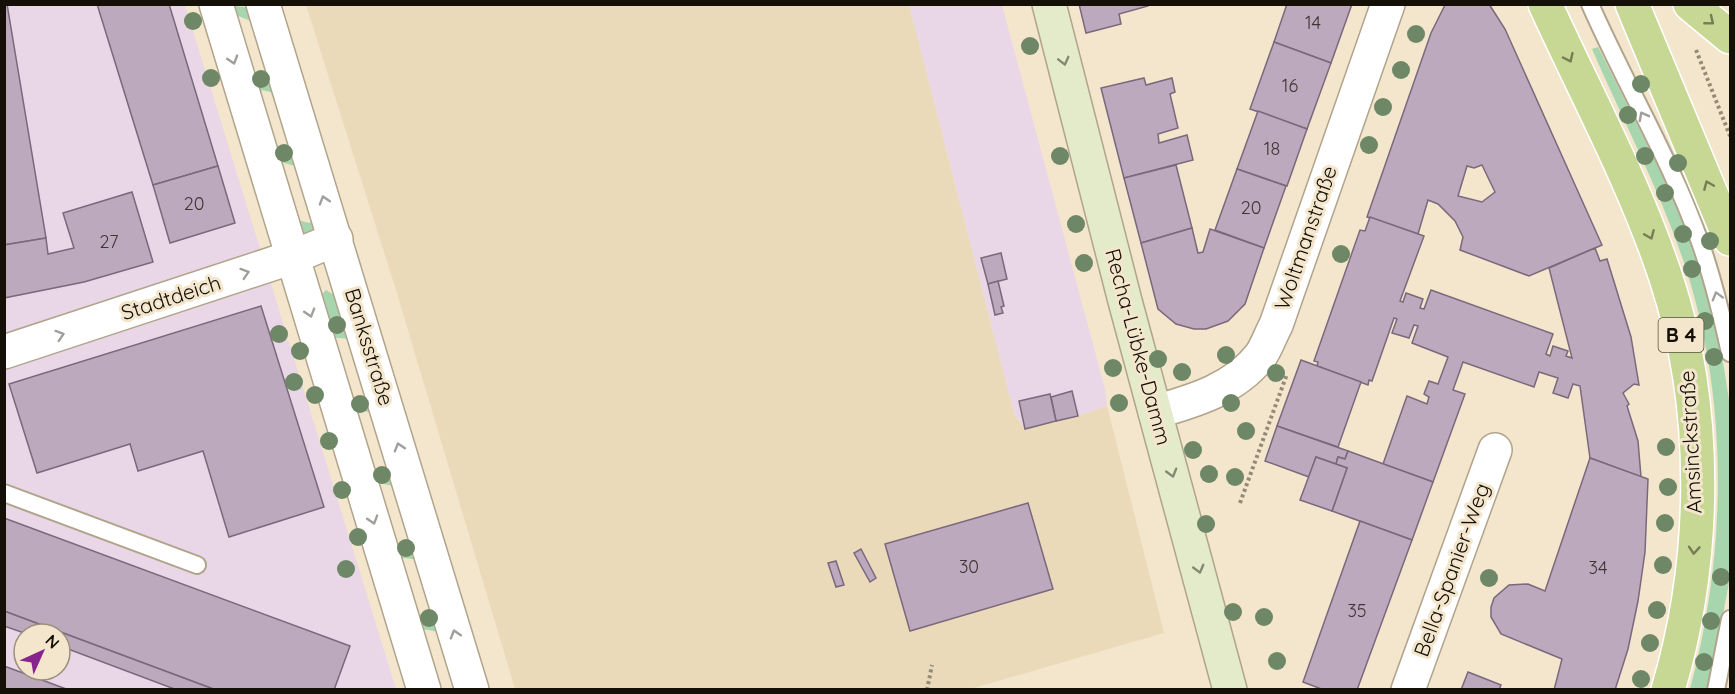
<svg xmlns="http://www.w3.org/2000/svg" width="1735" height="694" font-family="Quicksand,sans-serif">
<rect width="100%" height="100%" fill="#f3e6cc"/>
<g fill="#e9d7e7" fill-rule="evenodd">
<path d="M4 5H185L396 689H5ZM24 634H60V670H24Z"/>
<path d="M909 5H1002L1105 389 1107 406 1078 416 1025 429 1014 414Z"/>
</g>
<path fill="#ebdab9" d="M306 5H909L1014 414 1025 429 1078 416 1107 406 1164 633 970 689H515L396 290Z"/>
<g fill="#a7d5ad">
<path d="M225 5 253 8 278 94 262 90 259 97 275 147 297 154 317 229 312 233H299L292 219 310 223 312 218 295 166 273 160 246 75 264 78 266 72 251 21 228 12Z"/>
<path d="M1598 47 1673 196 1692 242 1719 337 1730 406V577L1709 689H1690C1726 556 1729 408 1688 275 1664 198 1624 123 1592 49Z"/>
<path d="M326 290 339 298 378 414 359 410 357 418 375 469 394 472 422 560 403 558 402 563 419 617 438 618 461 689H452L454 683 439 632 417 628 391 542 407 544 410 538 394 486 372 482 346 397 363 399 366 394 350 339 328 337 319 297Z"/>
</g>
<g fill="#bda9be" stroke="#7a687c" stroke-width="1.5" fill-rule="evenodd">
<path d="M4 4H7L46 238 4 245Z"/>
<path d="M97 4H169L218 166 153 185Z"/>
<path d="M1079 4H1148V6L1119 14 1121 24 1086 33Z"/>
<path d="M1287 4H1352L1331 63 1274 42Z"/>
<path d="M1489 4 1505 29 1602 245 1529 276 1460 250 1463 237 1455 221 1438 204 1428 200 1418 234 1367 217 1431 33 1445 5ZM1482 165 1495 192 1482 202 1458 196 1467 166 1474 168Z"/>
<path d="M1274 42 1331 63 1307 129 1250 109Z"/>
<path d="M1144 78 1146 85 1172 78 1175 92 1170 94 1178 128 1158 134 1159 143 1187 135 1193 160 1124 178 1101 88Z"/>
<path d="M1258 111 1307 129 1287 186 1237 169Z"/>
<path d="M1176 165 1192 228 1141 243 1124 178Z"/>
<path d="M218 166 235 223 170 243 153 185Z"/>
<path d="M1237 169 1286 186 1264 248 1215 230Z"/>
<path d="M132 192 153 262 84 282 4 298V245L46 238 48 254 74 248 63 213Z"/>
<path d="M1370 217 1424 236 1400 301 1403 302 1406 293 1423 299 1420 308 1424 309 1431 290 1553 334 1546 354 1550 356 1553 346 1568 351 1566 356 1572 358 1549 268 1595 248 1600 261 1607 259 1631 337 1639 385 1634 384 1623 393 1629 404 1627 406 1638 441 1641 477 1590 458 1580 386 1573 384 1568 398 1553 393 1558 378 1539 372 1534 387 1463 362 1453 390 1465 394 1433 482 1383 464 1407 396 1427 404 1429 397 1424 394 1429 381 1438 384 1448 357 1412 343 1418 326 1414 325 1409 338 1392 333 1397 319 1394 318 1372 381 1369 380 1368 385 1317 366 1318 362 1314 361 1360 230 1365 231Z"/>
<path d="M1192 228 1198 253 1203 252 1210 229 1264 248 1245 304 1228 321 1206 329H1194L1176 324 1158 309 1141 243Z"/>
<path d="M1001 253 1007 279 988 284 981 258Z"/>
<path d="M998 281 1004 306 1001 307 1003 313 995 315 988 284Z"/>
<path d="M261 306 324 507 229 537 203 451 138 471 130 444 37 473 9 384Z"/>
<path d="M1301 360 1361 382 1338 447 1277 426Z"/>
<path d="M1072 391 1078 416 1056 421 1051 397Z"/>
<path d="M1050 394 1056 421 1025 429 1019 401Z"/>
<path d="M1277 426 1348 451 1345 459 1338 457 1336 464 1316 457 1309 477 1265 461Z"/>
<path d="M1348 451 1433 482 1412 540 1332 511 1347 468 1336 464 1338 457 1345 459Z"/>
<path d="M1316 457 1347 468 1332 511 1300 500Z"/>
<path d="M1590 458 1648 479 1645 552 1638 601 1628 649 1615 690H1554L1562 659 1501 634 1491 617V607L1494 598 1509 585 1528 584 1545 591Z"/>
<path d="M1028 503 1053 589 910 631 885 544Z"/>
<path d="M4 518 350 646 334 690H216L4 611Z"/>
<path d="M1360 521 1412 540 1357 690H1324L1303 682Z"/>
<path d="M861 549 876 578 870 582 854 553Z"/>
<path d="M836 561 844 585 836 587 828 563Z"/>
<path d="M4 611 216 690H177L60 646V634H27L4 626Z"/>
<path d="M4 666 69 690H4Z"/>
<path d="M1468 672 1501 685 1499 690H1461Z"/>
</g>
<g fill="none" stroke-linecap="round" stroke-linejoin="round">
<defs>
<g id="service">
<path d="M1590 4C1625 84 1671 160 1700 242 1713 279 1722 316 1730 353"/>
<path d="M4 493 197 565"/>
<path d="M1716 690 1730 619"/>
</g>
<g id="minor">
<path d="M216 4 424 690"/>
<path d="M263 4 472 690"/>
<path d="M4 352 293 257 336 239"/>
<path d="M1155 412C1194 401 1235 389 1261 355 1267 346 1271 334 1276 325L1388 4"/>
<path d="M1408 690 1495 450"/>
</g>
<path id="secondary" d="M1049 4 1125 301 1230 690"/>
<g id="primary">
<path d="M1545 4C1586 94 1635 184 1666 278 1709 408 1707 559 1668 690"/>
<path d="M1632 4 1730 239"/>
<path d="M1690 4 1730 37"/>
</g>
</defs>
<use href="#service" stroke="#b1a48c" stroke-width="20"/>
<use href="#minor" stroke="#b1a48c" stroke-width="36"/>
<use href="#secondary" stroke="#b1a48c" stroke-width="36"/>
<use href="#primary" stroke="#fff" stroke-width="36"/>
<g stroke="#938a77" stroke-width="4" stroke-dasharray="3 3" stroke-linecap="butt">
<path d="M1696 50 1730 136"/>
<path d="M1240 503 1287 374"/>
<path d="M927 690 932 665"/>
</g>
<use href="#service" stroke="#fff" stroke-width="16"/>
<use href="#minor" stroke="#fff" stroke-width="33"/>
<use href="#secondary" stroke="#e3ebca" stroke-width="33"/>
<use href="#primary" stroke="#c7d794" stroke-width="33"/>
</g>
<g fill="#6e8766">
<circle cx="193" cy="21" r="9"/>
<circle cx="1416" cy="34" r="9"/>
<circle cx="1030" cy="46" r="9"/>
<circle cx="1401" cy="70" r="9"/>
<circle cx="211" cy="78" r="9"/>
<circle cx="261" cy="79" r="9"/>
<circle cx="1641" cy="84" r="9"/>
<circle cx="1383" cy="107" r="9"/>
<circle cx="1628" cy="115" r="9"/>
<circle cx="1369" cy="145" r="9"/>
<circle cx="284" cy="153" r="9"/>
<circle cx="1060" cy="156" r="9"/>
<circle cx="1645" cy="156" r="9"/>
<circle cx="1678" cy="163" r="9"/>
<circle cx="1665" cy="193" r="9"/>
<circle cx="1076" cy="224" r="9"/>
<circle cx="1683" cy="234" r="9"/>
<circle cx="1710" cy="241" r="9"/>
<circle cx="1341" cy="254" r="9"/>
<circle cx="1084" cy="263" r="9"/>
<circle cx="1692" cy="269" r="9"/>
<circle cx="1705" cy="321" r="9"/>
<circle cx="337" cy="325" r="9"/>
<circle cx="279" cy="334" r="9"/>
<circle cx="300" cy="351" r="9"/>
<circle cx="1226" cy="355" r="9"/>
<circle cx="1714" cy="357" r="9"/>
<circle cx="1158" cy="359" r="9"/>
<circle cx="1113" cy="368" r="9"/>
<circle cx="1182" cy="372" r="9"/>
<circle cx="1276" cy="373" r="9"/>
<circle cx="294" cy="382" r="9"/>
<circle cx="315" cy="395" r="9"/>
<circle cx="1119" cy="403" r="9"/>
<circle cx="1231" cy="403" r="9"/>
<circle cx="360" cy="404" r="9"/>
<circle cx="1246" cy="431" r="9"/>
<circle cx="329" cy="441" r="9"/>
<circle cx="1666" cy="447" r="9"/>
<circle cx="1193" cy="450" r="9"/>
<circle cx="1209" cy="474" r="9"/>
<circle cx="382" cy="475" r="9"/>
<circle cx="1235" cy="477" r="9"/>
<circle cx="1668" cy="487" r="9"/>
<circle cx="342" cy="490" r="9"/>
<circle cx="1665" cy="523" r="9"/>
<circle cx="1206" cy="524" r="9"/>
<circle cx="358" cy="537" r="9"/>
<circle cx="406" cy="548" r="9"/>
<circle cx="1663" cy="565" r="9"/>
<circle cx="346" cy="569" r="9"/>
<circle cx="1721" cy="577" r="9"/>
<circle cx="1489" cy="578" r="9"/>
<circle cx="1657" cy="610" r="9"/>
<circle cx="1233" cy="612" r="9"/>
<circle cx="1264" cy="617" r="9"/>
<circle cx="429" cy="618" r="9"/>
<circle cx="1711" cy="621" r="9"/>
<circle cx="1650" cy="643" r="9"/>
<circle cx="1277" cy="661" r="9"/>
<circle cx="1704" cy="662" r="9"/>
<circle cx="1641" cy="679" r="9"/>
</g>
<defs><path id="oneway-chevron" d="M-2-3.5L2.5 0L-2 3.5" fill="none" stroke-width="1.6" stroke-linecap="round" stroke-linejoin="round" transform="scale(1.5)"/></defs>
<g stroke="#767d55">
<use href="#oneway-chevron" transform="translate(1710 21) rotate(39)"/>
<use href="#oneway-chevron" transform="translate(1569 58) rotate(65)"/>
<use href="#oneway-chevron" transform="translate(1708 185) rotate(-113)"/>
<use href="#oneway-chevron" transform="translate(1650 235) rotate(67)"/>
<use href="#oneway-chevron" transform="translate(1694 550) rotate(94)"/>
</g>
<g stroke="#a19f9c">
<use href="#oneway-chevron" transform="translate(233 60) rotate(73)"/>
<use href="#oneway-chevron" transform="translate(1643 116) rotate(-118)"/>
<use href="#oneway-chevron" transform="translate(324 200) rotate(-107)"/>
<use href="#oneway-chevron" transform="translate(245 273) rotate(-18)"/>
<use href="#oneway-chevron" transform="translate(1717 296) rotate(-106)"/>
<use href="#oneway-chevron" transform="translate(310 313) rotate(73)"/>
<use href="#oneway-chevron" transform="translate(60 335) rotate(-18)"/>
<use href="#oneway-chevron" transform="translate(399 447) rotate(-107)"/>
<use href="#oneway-chevron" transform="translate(373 520) rotate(73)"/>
<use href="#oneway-chevron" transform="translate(455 634) rotate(-107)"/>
</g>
<g stroke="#868872">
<use href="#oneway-chevron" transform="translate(1064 61) rotate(76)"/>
<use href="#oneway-chevron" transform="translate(1172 473) rotate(74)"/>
<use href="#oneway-chevron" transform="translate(1199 569) rotate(75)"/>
</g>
<g text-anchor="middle" stroke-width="6" stroke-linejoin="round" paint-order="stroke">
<g font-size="18" fill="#3e3635">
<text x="1313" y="29">14</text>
<text x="1290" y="92">16</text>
<text x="1272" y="155">18</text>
<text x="194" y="210">20</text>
<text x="1251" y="214">20</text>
<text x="109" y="248">27</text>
<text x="969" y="573">30</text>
<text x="1598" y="574">34</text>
<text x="1357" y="617">35</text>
</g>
<rect fill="#f3e6cc" stroke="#575042" stroke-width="1.5" x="1658.5" y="318" width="45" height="34" rx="4.5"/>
<g font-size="20" font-weight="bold" fill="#140f07">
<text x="1681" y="342">B 4</text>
</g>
<g font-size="21" fill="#140f07" stroke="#f3e6cc">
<text transform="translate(1306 238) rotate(-71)" y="7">Woltmanstraße</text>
<text transform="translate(171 298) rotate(-18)" y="7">Stadtdeich</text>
<text transform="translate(369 347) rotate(73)" y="7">Banksstraße</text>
<text transform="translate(1138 347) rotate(75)" y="7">Recha-Lübke-Damm</text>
<text transform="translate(1691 442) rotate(-93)" y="7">Amsinckstraße</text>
<text transform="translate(1452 570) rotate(-70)" y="7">Bella-Spanier-Weg</text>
</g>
</g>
<rect width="1735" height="694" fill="none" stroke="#140f07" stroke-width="12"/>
<g transform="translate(42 652) rotate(45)"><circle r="28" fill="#f3e6cc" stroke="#9a907d" stroke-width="1.5"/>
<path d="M0-4.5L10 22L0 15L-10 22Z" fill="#86258e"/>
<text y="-9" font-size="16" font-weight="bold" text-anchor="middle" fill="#140f07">N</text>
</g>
</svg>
